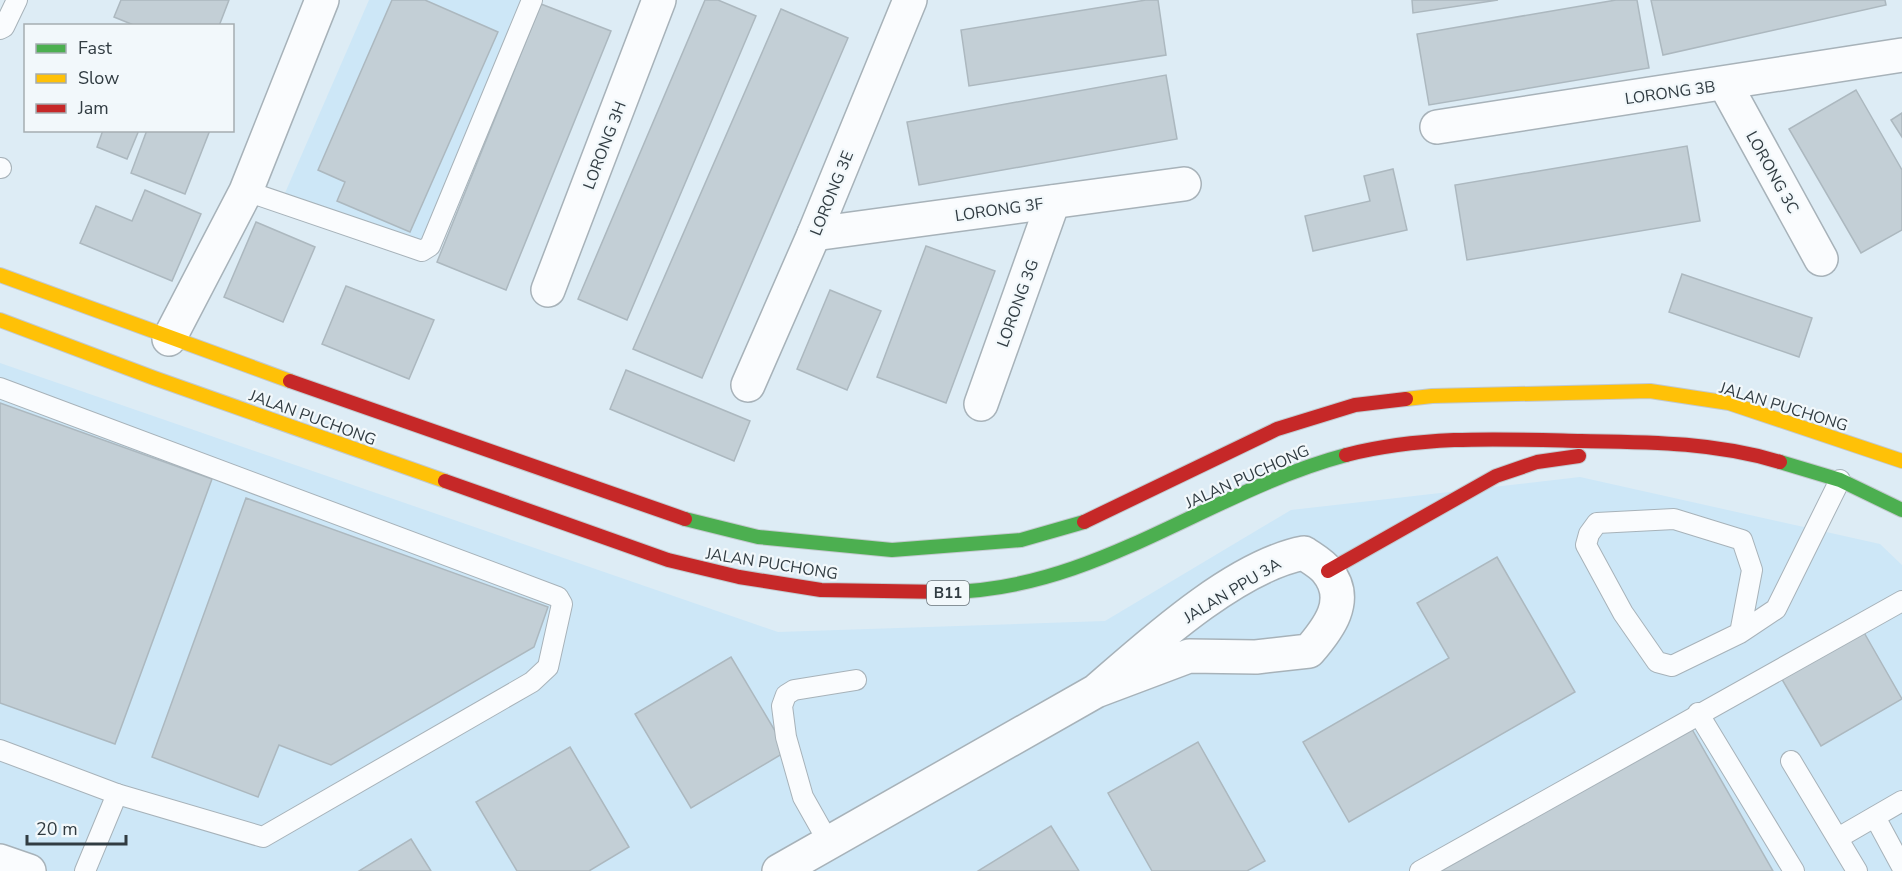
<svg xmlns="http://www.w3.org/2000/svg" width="1902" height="871" font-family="'Nunito Sans',sans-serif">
<rect width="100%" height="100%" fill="#ddecf5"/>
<g fill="#cde7f7">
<path d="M369 0H521L424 242 285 193Z"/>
<path d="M0 363 778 632 1105 621 1291 510 1580 477 1880 544 1902 565V871H0Z"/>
</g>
<g fill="#c3cfd6" stroke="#acb8bf" stroke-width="1.5">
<path d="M121 0H229L219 26H136L114 17Z"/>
<path d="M392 0H425L498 32 410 232 337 201 345 182 318 170Z"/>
<path d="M705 0H718L756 16 627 320 578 299Z"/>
<path d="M1146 0H1158L1166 55 969 86 961 30Z"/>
<path d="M1412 0H1498L1413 13Z"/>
<path d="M1616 0H1637L1649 68 1429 105 1417 34Z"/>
<path d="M1651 0H1885L1886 5 1663 55Z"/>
<path d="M541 4 611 31 506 290 437 262Z"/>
<path d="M781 9 848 38 702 378 633 349Z"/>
<path d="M1166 75 1177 139 919 185 907 122Z"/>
<path d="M1856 90 1902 170V230L1861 253 1789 129Z"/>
<path d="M1902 113V137L1891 120Z"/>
<path d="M103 130H139L127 159 97 147Z"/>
<path d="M147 130H210L185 194 131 173Z"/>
<path d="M1687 146 1700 221 1467 260 1455 185Z"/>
<path d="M1393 169 1407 230 1313 251 1305 216 1370 201 1364 176Z"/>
<path d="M145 190 201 214 172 281 80 243 96 206 132 221Z"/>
<path d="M256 222 315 247 283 322 224 297Z"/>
<path d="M926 246 995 271 946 403 877 377Z"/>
<path d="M1682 274 1812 318 1799 357 1669 312Z"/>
<path d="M346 286 434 320 409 379 322 344Z"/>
<path d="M830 290 881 311 847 390 797 369Z"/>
<path d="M626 370 750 421 734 461 610 409Z"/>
<path d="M0 403 212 479 115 744 0 703Z"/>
<path d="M246 498 548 607 534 647 331 765 279 745 258 797 152 757Z"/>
<path d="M1497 557 1575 692 1349 822 1303 742 1449 658 1417 603Z"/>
<path d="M1862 629 1902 699 1821 746 1780 676Z"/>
<path d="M731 657 787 751 691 808 635 714Z"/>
<path d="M1689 724 1773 871H1433Z"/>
<path d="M1198 742 1265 861 1247 871H1152L1108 793Z"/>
<path d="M570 747 629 847 589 871H517L476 802Z"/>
<path d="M1051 826 1079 871H978Z"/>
<path d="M411 839 431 871H359Z"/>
</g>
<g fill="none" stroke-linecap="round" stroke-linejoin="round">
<defs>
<g id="lane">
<path d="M0 29 4 27 17 0"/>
<path d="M0 168H1"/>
<path d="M246 191 422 251 430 246 532 0"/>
<path d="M0 388 558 597 562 604 548 667 532 682 263 837 117 794"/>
<path d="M1740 633 1752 570 1742 540 1674 519 1597 523 1589 534 1586 545 1623 613 1657 662 1672 666 1740 633 1776 609 1840 480"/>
<path d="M1698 713 1794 871"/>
<path d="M0 750 117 794 85 871"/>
<path d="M1791 761 1857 871"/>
<path d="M1875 817 1902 867"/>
<path d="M1838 838 1902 801"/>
<path d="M829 843 803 797 786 737 782 706 786 695 794 690 856 680"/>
<path d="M1420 871 1902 601"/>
</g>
<g id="street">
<path d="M1725 84 1821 259"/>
<path d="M1437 127 1902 55"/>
<path d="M814 234 1184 184"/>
<path d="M548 290 659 0"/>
<path d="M169 339 246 191 322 0"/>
<path d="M748 385 814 234 910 0"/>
<path d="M981 404 1053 202"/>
<path d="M0 861 29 871"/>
<path d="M779 871 1096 691 1189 656 1256 657 1309 651C1328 629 1351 600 1327 571 1322 564 1311 558 1304 553 1235 566 1149 645 1096 691"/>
</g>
<g id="fast">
<path d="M1780 462 1840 480 1902 510"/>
<path d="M685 519 758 537 892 550 1021 540 1084 522"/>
<path d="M945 592C1095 591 1207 492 1346 455"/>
</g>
<g id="slow">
<path d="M0 275 290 381"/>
<path d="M0 320 154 378 445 481"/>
<path d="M1406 399 1432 396 1650 391 1729 403 1902 461"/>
</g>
<g id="jam">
<path d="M290 381 685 519"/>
<path d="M1346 455C1424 435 1502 439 1581 441 1648 442 1715 442 1780 462"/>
<path d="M445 481 668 560 739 577 821 590 945 592"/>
<path d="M1084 522 1277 429 1355 405 1406 399"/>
<path d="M1328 571 1496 476 1537 462 1579 456"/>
</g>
</defs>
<use href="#lane" stroke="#a7b2b9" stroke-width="22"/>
<use href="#street" stroke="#a7b2b9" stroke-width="36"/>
<use href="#fast" stroke="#c2c9ce" stroke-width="16"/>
<use href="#slow" stroke="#c2c9ce" stroke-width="16"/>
<use href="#jam" stroke="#c2c9ce" stroke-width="16"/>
<use href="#lane" stroke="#fafcfe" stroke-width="20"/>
<use href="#street" stroke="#fafcfe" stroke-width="33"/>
<use href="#fast" stroke="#4caf50" stroke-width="14"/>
<use href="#slow" stroke="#ffc107" stroke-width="14"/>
<use href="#jam" stroke="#c62828" stroke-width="14"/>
</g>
<g text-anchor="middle" stroke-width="4.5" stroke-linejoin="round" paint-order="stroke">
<rect fill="#f2f8fb" stroke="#6b747a" stroke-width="1.5" x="927" y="581" width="42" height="24" rx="4.5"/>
<g font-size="15" font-weight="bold" fill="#313c42">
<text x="948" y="598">B11</text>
</g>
<g font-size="16" fill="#313c42" stroke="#f2f8fb">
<text transform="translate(1670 92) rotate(-8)" y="6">LORONG 3B</text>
<text transform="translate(604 145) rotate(-69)" y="6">LORONG 3H</text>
<text transform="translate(1773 172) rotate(61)" y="6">LORONG 3C</text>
<text transform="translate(831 193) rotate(-68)" y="6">LORONG 3E</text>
<text transform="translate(999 209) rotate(-8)" y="6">LORONG 3F</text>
<text transform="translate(1017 303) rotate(-70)" y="6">LORONG 3G</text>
<text transform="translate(1784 406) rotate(17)" y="6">JALAN PUCHONG</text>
<text transform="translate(313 417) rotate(20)" y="6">JALAN PUCHONG</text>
<text transform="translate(1247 476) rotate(-24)" y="6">JALAN PUCHONG</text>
<text transform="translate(772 563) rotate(9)" y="6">JALAN PUCHONG</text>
<text transform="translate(1232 590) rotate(-31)" y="6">JALAN PPU 3A</text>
</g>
</g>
<rect x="24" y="24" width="210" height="108" fill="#f2f8fb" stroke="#a5adb1" stroke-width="1.5"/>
<rect x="36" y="44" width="30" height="9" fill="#4caf50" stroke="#a5adb1" stroke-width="1.5"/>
<text x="78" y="54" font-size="18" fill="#313c42">Fast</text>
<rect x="36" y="74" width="30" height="9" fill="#ffc107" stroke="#a5adb1" stroke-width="1.5"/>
<text x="78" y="84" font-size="18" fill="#313c42">Slow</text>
<rect x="36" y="104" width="30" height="9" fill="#c62828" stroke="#a5adb1" stroke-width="1.5"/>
<text x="78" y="114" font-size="18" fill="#313c42">Jam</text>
<path d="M27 835v9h99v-9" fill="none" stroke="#313c42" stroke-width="3"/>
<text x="36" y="835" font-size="18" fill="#313c42" stroke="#f2f8fb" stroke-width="4.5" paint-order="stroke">20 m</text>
</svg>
